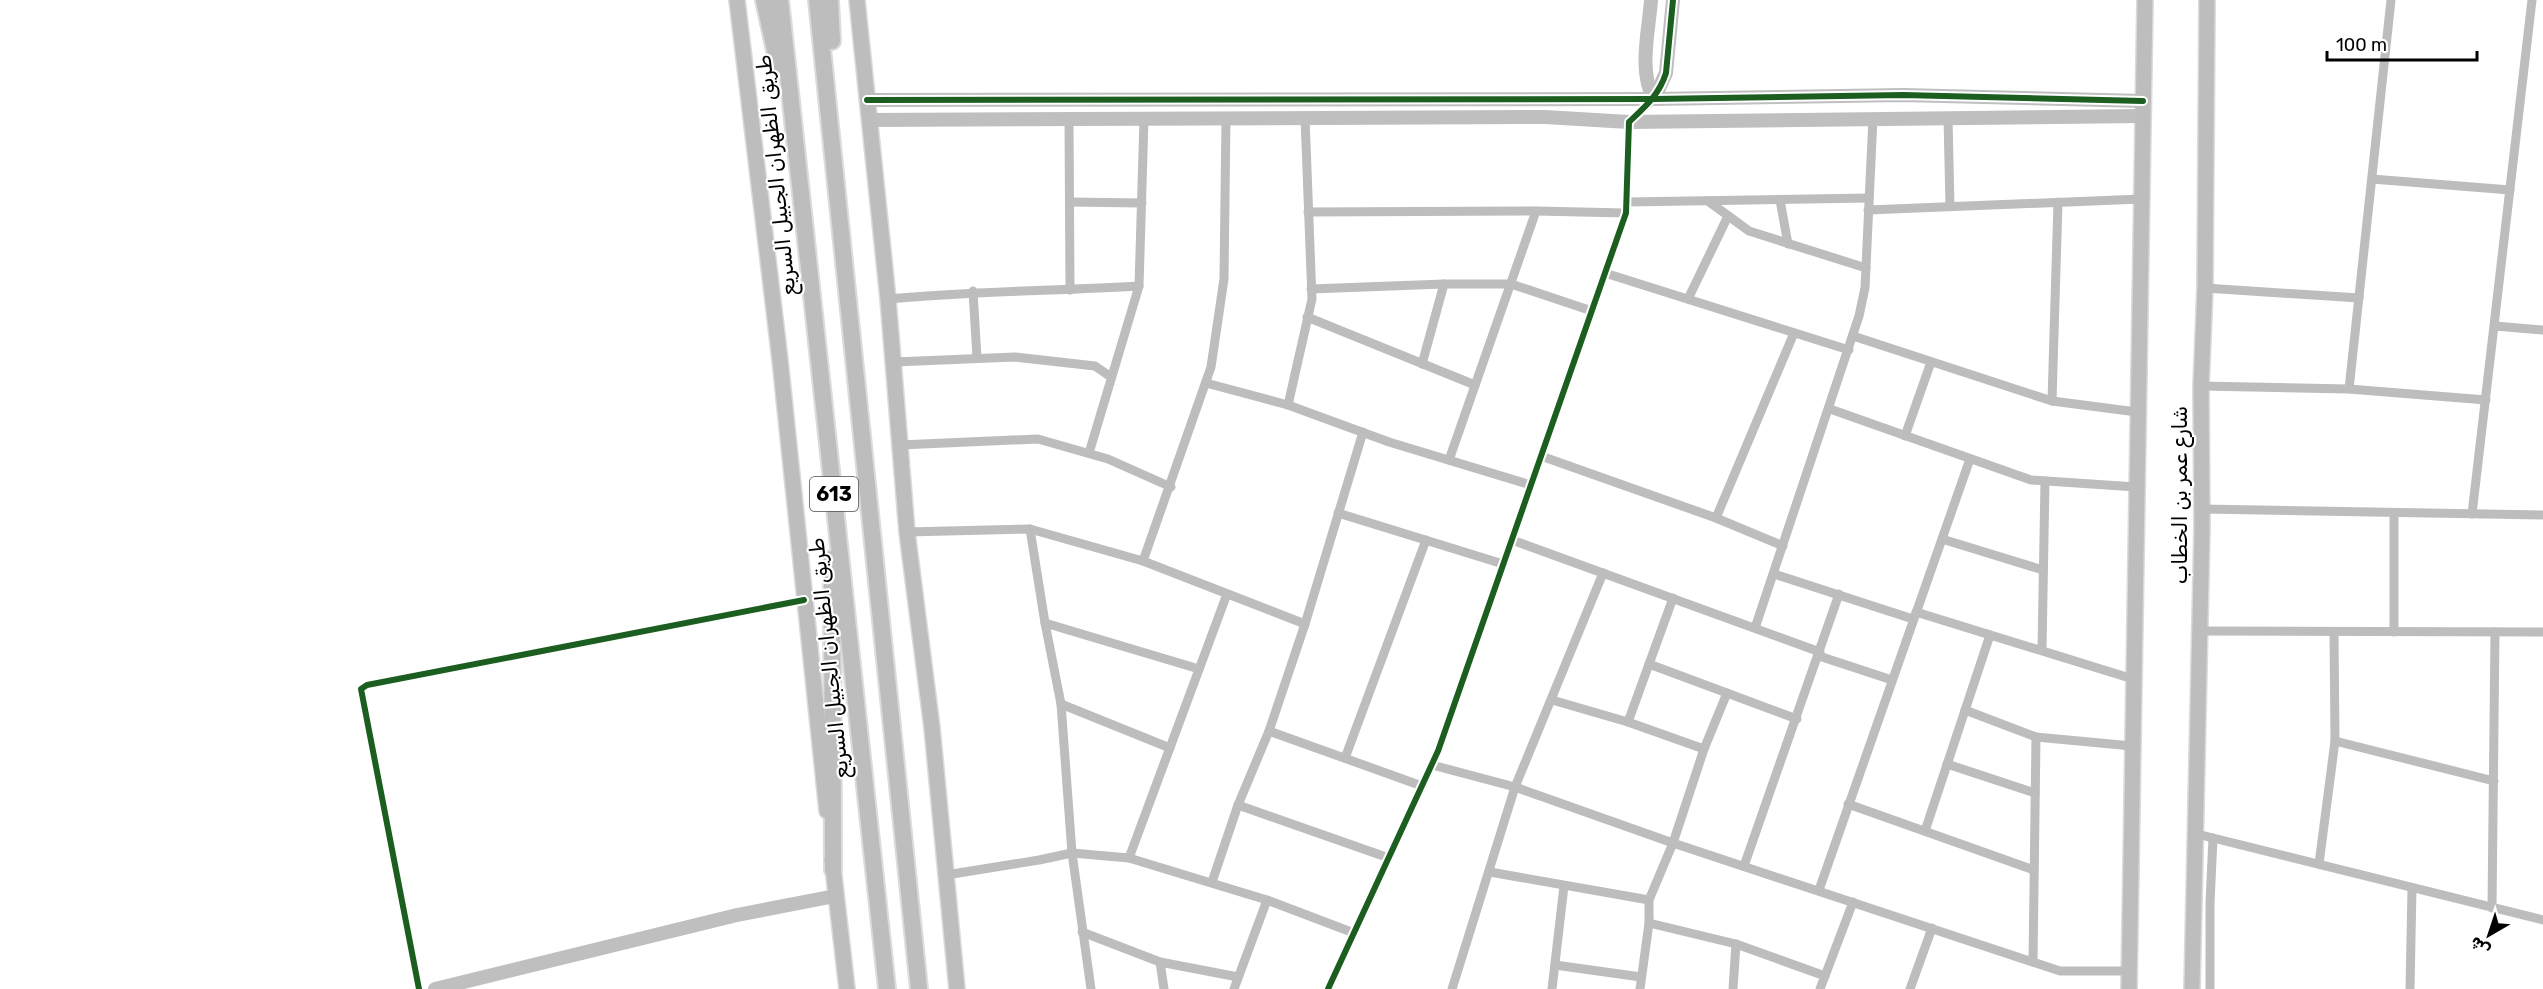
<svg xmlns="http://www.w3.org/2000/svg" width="2543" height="989" font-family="Rubik,'Noto Naskh Arabic',sans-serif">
<rect width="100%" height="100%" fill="#fff"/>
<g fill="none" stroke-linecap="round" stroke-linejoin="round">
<defs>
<g id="primary">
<path d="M737 0 780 360 827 811"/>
<path d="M857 0 888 299 907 532 932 728 957 989"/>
<path d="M832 859 847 989"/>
<path d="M2129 989 2145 0"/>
<path d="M2192 989 2202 528 2201 386 2205 288 2207 0"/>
</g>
<g id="highway">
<path d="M764 0 778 64"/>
<path d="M780 0 887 989"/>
<path d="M817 0 919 989"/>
<path d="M830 0 832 41"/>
<path d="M832 559 833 870"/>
</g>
</defs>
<use href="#primary" stroke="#dbdbdb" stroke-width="18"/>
<use href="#highway" stroke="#dbdbdb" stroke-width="20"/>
<g stroke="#bdbdbd" stroke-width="9">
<path d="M1948 118 1950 206"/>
<path d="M1069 119 1070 290"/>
<path d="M2372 179 2510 190"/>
<path d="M1780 200 1788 244"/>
<path d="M1708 201 1749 231 1866 268"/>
<path d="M1070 202 1142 203"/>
<path d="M1627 202 1869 198"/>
<path d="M1868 210 2141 199"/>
<path d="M1308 212 1536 211 1626 213"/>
<path d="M1605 273 1849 350"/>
<path d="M2205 288 2359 298"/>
<path d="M1311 289 1444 284H1511L1592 311"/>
<path d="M973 291 977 358"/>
<path d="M888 299C972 291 1055 291 1139 286"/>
<path d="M1688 299 1728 216"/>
<path d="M1307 317 1475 385"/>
<path d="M2495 326 2543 330"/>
<path d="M1853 336 2052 401 2137 412"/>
<path d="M894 362 1015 357 1095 366 1111 377"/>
<path d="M1422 364 1444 284"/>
<path d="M1206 383 1288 405 1389 442 1531 485"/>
<path d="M2201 386 2349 389 2486 400"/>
<path d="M2349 389 2391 0"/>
<path d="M2052 401 2058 202"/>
<path d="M1288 405 1312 299 1305 118"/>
<path d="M1830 409 2031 480 2136 487"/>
<path d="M1905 436 1931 362"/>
<path d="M900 445 1038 439 1108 459 1171 487"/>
<path d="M1089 453 1139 286 1144 119"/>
<path d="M1541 456 1716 518 1783 546"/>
<path d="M1449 460 1536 211"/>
<path d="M2203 509 2543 515"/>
<path d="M1338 513 1503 564"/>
<path d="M2472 514 2532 0"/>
<path d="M1716 518 1794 333"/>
<path d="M1030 529 1045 623 1061 704 1072 853 1091 989"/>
<path d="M907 532 1030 529 1143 561 1305 624"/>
<path d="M1942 539 2043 570"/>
<path d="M1512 540 1820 652"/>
<path d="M1143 561 1211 367 1224 279 1226 118"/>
<path d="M1774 574 1913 619"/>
<path d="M1916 612 2133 679"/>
<path d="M1045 623 1199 669"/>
<path d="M1755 628 1859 316 1865 288 1873 118"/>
<path d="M2200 631 2543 632"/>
<path d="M2394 632V513"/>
<path d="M2042 650 2045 481"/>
<path d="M1819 656 1892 680"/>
<path d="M1649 664 1797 719"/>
<path d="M1552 700 1628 722 1704 749"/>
<path d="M1061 704 1170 748"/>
<path d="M1965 710 2036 737 2132 746"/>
<path d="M1628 722 1673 598"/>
<path d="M1269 731 1422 786"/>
<path d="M2335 741 2494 781"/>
<path d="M1345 758 1426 540"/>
<path d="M1947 764 2035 793"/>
<path d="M1432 765 1515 787 1673 843 2060 971H2129"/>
<path d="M1848 804 2034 870"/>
<path d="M1238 805 1389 858"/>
<path d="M1925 831 1990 635"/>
<path d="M2197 834 2543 920"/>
<path d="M1129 858 1227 594"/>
<path d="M2319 864 2335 741 2334 632"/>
<path d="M1744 866 1839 594"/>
<path d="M1490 872 1649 900"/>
<path d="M946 875 1039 860 1072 853 1129 858 1267 900 1354 933"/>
<path d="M1212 882 1238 805 1269 731 1305 624 1363 432"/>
<path d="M1819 890 1970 459"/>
<path d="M2492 908 2495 632"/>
<path d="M1649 923 1736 944 1825 976"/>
<path d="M1082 932 1160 962 1238 977"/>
<path d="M1160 962 1164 989"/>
<path d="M2033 962 2036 737"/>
<path d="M1555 965 1641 977"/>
<path d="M419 989 361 689 367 685 804 600"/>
<path d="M1234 989 1267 900"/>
<path d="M1328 989 1438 751 1626 213 1629 122 1654 99"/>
<path d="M1452 989 1515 787 1603 573"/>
<path d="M1552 989 1564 886"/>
<path d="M1640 989 1649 923V900L1673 843 1704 749 1727 693"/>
<path d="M1733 989 1736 944"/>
<path d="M1820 989 1853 902"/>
<path d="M1910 989 1932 928"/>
<path d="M2210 989V903L2213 838"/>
<path d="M2410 989 2412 888"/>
</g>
<g stroke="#bfbfbf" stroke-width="14">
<path d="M1651 0C1649 30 1638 72 1654 99L1666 73 1673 0"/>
<path d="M867 100 1654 99 1903 95 2143 101"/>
<path d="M869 120 1545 117 1629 122 2143 116"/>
<path d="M435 989 737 915 835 896"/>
</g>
<use href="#primary" stroke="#bdbdbd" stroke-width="15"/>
<use href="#highway" stroke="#bdbdbd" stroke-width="16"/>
<defs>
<g id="cycleway">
<path d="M867 100 1654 99 1903 95 2143 101"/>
<path d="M419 989 361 689 367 685 804 600"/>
<path d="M1328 989 1438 751 1605 273 1626 213 1629 122C1645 107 1659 95 1666 73L1673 0"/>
</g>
</defs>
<use href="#cycleway" stroke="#fff" stroke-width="10"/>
<use href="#cycleway" stroke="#1b5e20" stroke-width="6"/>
</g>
<g text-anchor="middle" stroke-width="4.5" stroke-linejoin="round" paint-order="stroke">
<rect fill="#fff" stroke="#4c4c4c" stroke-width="1.5" x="810" y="477" width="48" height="34" rx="4.5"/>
<g font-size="20" font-weight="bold" fill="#000">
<text x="834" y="501">613</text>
</g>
<g font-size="21" fill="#000" stroke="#fff">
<text transform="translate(776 175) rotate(-96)" y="7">طريق الظهران الجبيل السريع</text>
<text transform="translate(2180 495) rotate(-90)" y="7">شارع عمر بن الخطاب</text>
<text transform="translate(829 658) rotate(-96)" y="7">طريق الظهران الجبيل السريع</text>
</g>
</g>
<g transform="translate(2489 935) rotate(219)" stroke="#ffffff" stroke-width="4.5" paint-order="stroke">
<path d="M0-4.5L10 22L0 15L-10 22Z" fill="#000000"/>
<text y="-9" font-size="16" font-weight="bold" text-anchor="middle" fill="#000000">ش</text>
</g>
<path d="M2327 51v9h150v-9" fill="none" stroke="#000000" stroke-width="3"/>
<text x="2336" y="51" font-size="18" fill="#000000" stroke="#ffffff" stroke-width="4.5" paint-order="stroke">100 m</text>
</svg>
